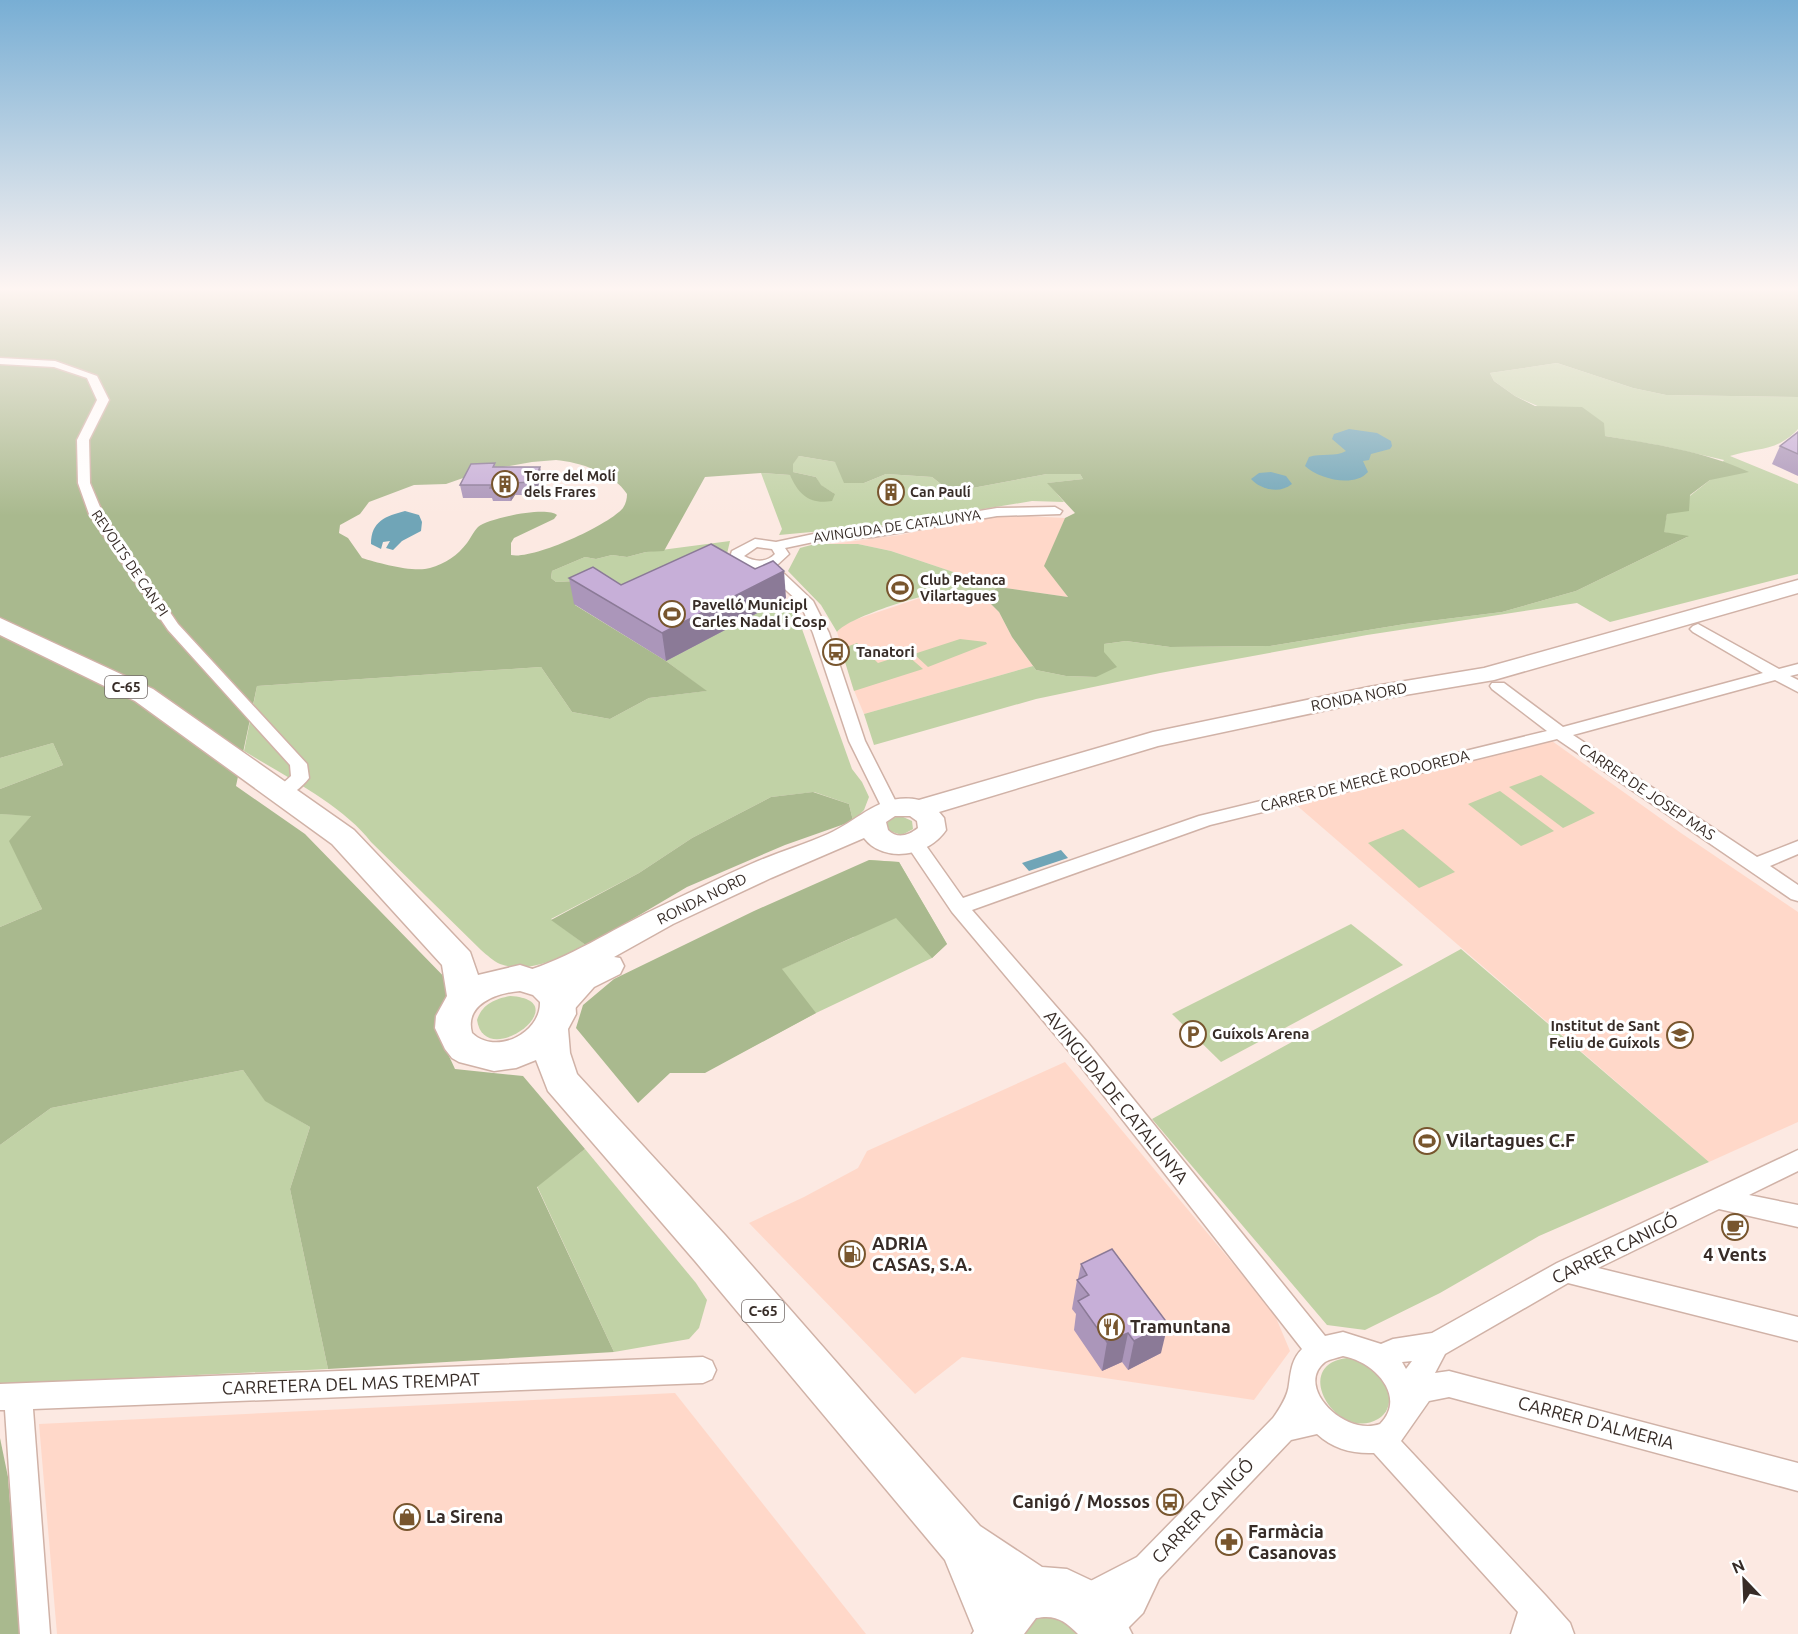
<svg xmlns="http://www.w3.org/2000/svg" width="1798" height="1634" font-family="Ubuntu,sans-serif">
<rect width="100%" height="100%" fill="#fce9e2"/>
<g fill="#ffd8c9">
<path d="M1007 515 1065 518 1045 566 1068 597 998 587 891 551 858 544H832L900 535 980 518Z"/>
<path d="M954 590 984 597 999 612 1012 637 1033 666 864 714 853 688 837 632 842 626 857 619 935 593Z"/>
<path d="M1552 741 1681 833 1798 912V1122L1709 1162 1294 803Z"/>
<path d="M1065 1062 1274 1313 1290 1351 1254 1400 962 1357 915 1394 749 1223 804 1197 858 1168 867 1151Z"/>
<path d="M675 1393 866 1634H57L39 1424Z"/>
</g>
<g fill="#c1d2a6">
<path d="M1557 363 1633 388 1666 395 1798 397V429C1777 452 1758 447 1730 456L1798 484V574L1610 622 1577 603 1367 635 1160 673 1036 699 874 745 864 714 1033 666 1036 670 1066 676 1096 677 1104 652V644L1126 641 1170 647 1270 646 1405 624 1502 612 1576 591 1687 537 1663 532 1667 514 1710 480 1724 460 1663 446 1605 436 1515 396 1494 381 1490 373Z"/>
<path d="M799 456 835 462 864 483 886 474 932 477 951 492 1047 474H1080L1083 479 1048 483 1064 502 1032 501 887 525 779 535 782 529 761 473 790 475 835 494 820 485 816 477 793 472 792 464Z"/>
<path d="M730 541 726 558C758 576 776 584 797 615L852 769 862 782 869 797 864 810 853 821 849 804 814 792 771 797 692 838 639 873 551 919 587 946C561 956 530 975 500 964 493 961 487 955 481 950L371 842C344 806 283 775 244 751L257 686 541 667 572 712 610 719 649 698 706 691 666 661 574 604 576 581 556 582 551 578 552 571 585 557 596 559 612 555 627 557 646 552Z"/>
<path d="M815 544H858L891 551 998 587 984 597C974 593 963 589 952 590 930 592 850 616 837 632L821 605 788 571 800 548Z"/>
<path d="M960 639 986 642 987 644 928 667 914 654Z"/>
<path d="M857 643 878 663 900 656 902 658 908 656 923 669 854 691 841 649Z"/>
<path d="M53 743 63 765 0 789V758Z"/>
<path d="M1541 775 1595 813 1563 828 1509 787Z"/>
<path d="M1500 791 1554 831 1521 846 1468 804Z"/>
<path d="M0 814 32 815 10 841 42 909 0 927Z"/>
<path d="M901 816 912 821 913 829 902 835 889 831 887 823 892 818Z"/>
<path d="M1403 829 1455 872 1419 888 1368 843Z"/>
<path d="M869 860 899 862 947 944 932 958 816 1013 705 1072 781 969 854 937 877 865Z"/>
<path d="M1351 924 1403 965 1221 1062 1172 1014Z"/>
<path d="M1461 949 1709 1162 1539 1236 1440 1293 1365 1330 1327 1325 1152 1119Z"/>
<path d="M510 996C580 1000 485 1073 477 1020 482 1004 495 999 510 996Z"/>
<path d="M243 1070 265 1100 310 1127 290 1189 328 1369 0 1384V1145L51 1108Z"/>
<path d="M585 1149 696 1283 707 1300 699 1328 689 1339 614 1352 537 1186Z"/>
<path d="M1347 1358C1357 1360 1369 1364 1377 1371 1390 1383 1396 1409 1378 1419 1338 1443 1289 1365 1347 1358Z"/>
<path d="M1057 1614 1083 1634H1022L1030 1619Z"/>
</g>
<g fill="#a9b98e" fill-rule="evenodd">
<path d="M0 288H1798V397L1666 395 1633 388 1557 363 1490 373 1494 381 1515 396 1535 406 1582 407 1604 423 1605 436C1654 444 1704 451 1749 472L1710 480 1690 495 1689 511 1667 514 1664 532 1689 536 1576 591 1502 612 1405 624 1270 646 1170 647 1126 641 1104 644V652L1117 667 1096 677 1066 676 1036 670 1012 637 999 612 984 597 998 587 1068 597 1044 566 1065 518 1075 513 1047 483 1083 479 1080 474H1047L951 492 932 477 886 474 864 483H844L835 462 799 456 793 464V472L816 477 821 485 835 494 832 501C810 505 798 494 790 475L761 473 705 477 664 551 646 552 627 557 612 555 596 559 585 557 552 571 551 578 556 582 576 581 575 605 666 661 707 691 649 698 610 719 572 712 541 667 257 686 236 786 305 834 455 988 436 1028 455 1069 523 1076 585 1149 537 1187 614 1352 328 1369 290 1189 310 1127 265 1101 243 1070 51 1108 0 1145V927L42 909 9 841 31 816 0 814V789L63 765 53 743 0 758ZM556 460C579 462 614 473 627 494 627 499 626 503 623 508 609 525 533 560 511 555V543L514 538 554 519 557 515C547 506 488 518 478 527 473 532 471 538 467 543 458 555 445 564 430 568 414 573 378 563 362 558L348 538 339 533 340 525 360 514 369 502 414 485 446 484 486 470 532 462Z"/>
<path d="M813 792 849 804 853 821 785 845 687 887 587 946 551 920 639 873 692 838 771 797Z"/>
<path d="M869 860 899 862 947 944 932 958 896 918 782 969 816 1013 705 1073H670L638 1103 576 1028 583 1005 614 979 754 911Z"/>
<path d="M0 1438 8 1477 20 1634H0Z"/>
</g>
<g fill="#70a5b7">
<path d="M1349 429 1377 433 1391 441 1392 446 1390 449 1371 454 1369 460 1363 461 1368 472C1354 488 1319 479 1305 466L1309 457C1320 453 1337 457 1346 451L1332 439 1334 434Z"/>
<path d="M1271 472 1286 476 1292 484C1280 494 1261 490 1251 479L1259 473Z"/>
<path d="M405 511 419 515 422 522 421 531 402 541 393 550 386 548 390 541 383 542 381 549 371 544C371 521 386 516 405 511Z"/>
<path d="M1061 850 1068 858 1029 871 1022 863Z"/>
</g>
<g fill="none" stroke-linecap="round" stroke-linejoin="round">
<defs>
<g id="street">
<path d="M0 358 55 361 97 376 109 400 89 440 90 483 103 514 178 624 307 764 309 778C301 788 288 800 275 797L272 793 291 776 290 765 168 630 89 514 78 483 77 440 97 400 87 378 54 367 0 364Z"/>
<path d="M1055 507 1062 511 1060 514 997 516 873 537 823 540 785 548 789 554 776 566 813 601 829 633 865 741 899 808 896 812H884L849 741 813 633 800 603 763 569 743 566 730 557 732 551 755 539 776 542 823 532 873 529 997 508ZM757 547 772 549 775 554C766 563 755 562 744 556Z"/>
<path d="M1698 624 1779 669 1798 664V674L1790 676 1798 680V692L1775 680 1573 735 1757 857 1798 841V854L1770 866 1798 885V901L1791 899 1557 739 1210 825 972 910 1088 1043 1325 1336 1343 1332 1381 1344 1393 1339 1432 1333 1557 1263 1798 1150V1171L1749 1195 1798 1205V1227L1719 1209 1598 1268 1798 1317V1341L1568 1283 1445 1354 1435 1373 1449 1371 1798 1463V1491L1449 1397 1429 1401 1401 1441 1546 1596 1570 1623 1574 1634H1511L1518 1612 1374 1453C1353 1454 1333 1449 1317 1434L1291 1440 1159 1579 1143 1613 1122 1634H1091L1090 1630 1094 1619 1108 1605 1084 1616 1073 1612 1069 1601 1073 1590 1137 1557 1273 1418C1280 1408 1288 1396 1289 1384 1291 1370 1292 1359 1302 1349L1072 1055 952 912 906 844 908 840H922L963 898 1199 816 1547 731 1492 689 1490 686 1492 683H1504L1563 727 1763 673 1693 632 1690 629 1693 626ZM1343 1356C1373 1361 1408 1396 1380 1424 1344 1437 1294 1386 1325 1362 1330 1359 1337 1358 1343 1356ZM1412 1361 1406 1369 1402 1362Z"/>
<path d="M703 1357 712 1361 716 1370 712 1379 703 1383 33 1409 50 1634H20L5 1410H0V1384Z"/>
</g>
<path id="secondary" d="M1798 580V593L1494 680 1369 701 1158 746 939 812 944 818 946 830C929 856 884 864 864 838L771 878 673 924 614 957 620 958 624 966 620 974 594 987 570 1014 559 1018 548 1014 543 1006 559 985 534 991 523 988 519 980 523 972C570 958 611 930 655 909 687 894 719 878 751 864 776 853 803 845 828 834 860 820 880 792 919 800L1153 732 1369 687 1484 668ZM895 816H910L917 821 918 828C908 836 897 839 888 830L886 822Z"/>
<path id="primary" d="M0 618 153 689 354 830 470 952 478 975 520 965 557 977 575 998 576 1014 568 1029 570 1053 577 1074 725 1235 980 1526 1042 1567 1067 1569 1101 1585 1114 1598 1132 1634H1078C1065 1621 1056 1614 1036 1618L1024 1634H972L974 1631 945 1560 695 1261 548 1091 536 1060 516 1068 494 1071 459 1062 452 1058 445 1049 435 1028 436 1016 447 996 442 965 332 844 135 701 0 635ZM520 991 533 995 540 1002C541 1033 496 1056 472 1033 464 1004 497 993 520 991Z"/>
</defs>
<use href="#street" stroke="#d0b2a7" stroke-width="3"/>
<use href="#secondary" stroke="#d0b2a7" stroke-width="3"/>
<use href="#primary" stroke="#d0b2a7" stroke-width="3"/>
<use href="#street" fill="#fff" fill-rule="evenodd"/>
<use href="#secondary" fill="#fff" fill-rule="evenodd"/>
<use href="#primary" fill="#fff" fill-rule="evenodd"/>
</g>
<g fill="#ab96ba">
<path d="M1798 432V476L1772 464 1780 446Z"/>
<path d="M495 463V467L543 480 535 495H515L511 501H493L492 498H463L460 485Z"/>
<path d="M755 569 786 598 666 661 574 604 569 578 621 585Z"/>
<path d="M1081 1264 1161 1353 1128 1370 1122 1362 1102 1371 1074 1330 1076 1314 1072 1309 1077 1280 1078 1279Z"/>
</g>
<g fill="#8b7a97">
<path d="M540 467 543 480 535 495 533 482Z"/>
<path d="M512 483 515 495 511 501 508 488Z"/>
<path d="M784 571 786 598 666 661 662 633Z"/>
<path d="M1168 1324 1161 1353 1128 1370 1134 1341Z"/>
<path d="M1128 1333 1122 1362 1102 1371 1107 1342Z"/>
</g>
<g fill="#c7afd8" stroke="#8b7a97" stroke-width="1.5">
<path d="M1798 432V454L1780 446Z"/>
<path d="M495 463 493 467H540L533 482 512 483 508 488H490L491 485H460L471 464Z"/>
<path d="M711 544 755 569 773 561 784 571 662 633 569 578 593 567 621 585Z"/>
<path d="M1112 1249 1168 1324 1134 1341 1128 1333 1107 1342 1078 1301 1089 1295 1077 1280 1087 1275 1081 1264Z"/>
</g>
<linearGradient id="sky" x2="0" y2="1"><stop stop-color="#78aed4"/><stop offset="0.56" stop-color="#fef5f2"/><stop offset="1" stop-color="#fef5f2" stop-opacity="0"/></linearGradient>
<rect width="1798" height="516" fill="url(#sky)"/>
<defs>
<symbol id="building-ring" viewBox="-11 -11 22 22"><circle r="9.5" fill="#fff" stroke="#78562e" stroke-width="1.5"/><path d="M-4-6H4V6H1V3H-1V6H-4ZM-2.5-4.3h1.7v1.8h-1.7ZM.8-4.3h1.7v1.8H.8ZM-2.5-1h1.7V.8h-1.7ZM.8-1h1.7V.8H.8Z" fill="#78562e"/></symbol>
<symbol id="stadium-ring" viewBox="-11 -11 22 22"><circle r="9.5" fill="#fff" stroke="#78562e" stroke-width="1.5"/><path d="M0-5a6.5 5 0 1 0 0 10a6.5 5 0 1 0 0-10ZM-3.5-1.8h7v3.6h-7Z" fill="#78562e"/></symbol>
<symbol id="bus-ring" viewBox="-11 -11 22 22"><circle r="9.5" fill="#fff" stroke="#78562e" stroke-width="1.5"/><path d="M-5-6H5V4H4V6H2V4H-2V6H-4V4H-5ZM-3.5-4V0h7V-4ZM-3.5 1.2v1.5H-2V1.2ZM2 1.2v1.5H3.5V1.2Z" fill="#78562e"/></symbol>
<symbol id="parking-ring" viewBox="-11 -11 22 22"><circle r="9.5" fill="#fff" stroke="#78562e" stroke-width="1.5"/><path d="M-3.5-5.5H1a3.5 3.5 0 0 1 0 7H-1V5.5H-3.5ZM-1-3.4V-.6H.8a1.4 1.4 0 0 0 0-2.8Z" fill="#78562e"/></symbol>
<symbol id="school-ring" viewBox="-11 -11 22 22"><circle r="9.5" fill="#fff" stroke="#78562e" stroke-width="1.5"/><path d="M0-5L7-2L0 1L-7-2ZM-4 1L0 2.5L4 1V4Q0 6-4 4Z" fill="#78562e"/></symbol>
<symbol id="cafe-ring" viewBox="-11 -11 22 22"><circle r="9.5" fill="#fff" stroke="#78562e" stroke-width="1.5"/><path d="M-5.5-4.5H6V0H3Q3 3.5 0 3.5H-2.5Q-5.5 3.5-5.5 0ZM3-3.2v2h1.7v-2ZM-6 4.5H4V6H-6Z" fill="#78562e"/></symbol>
<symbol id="fuel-ring" viewBox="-11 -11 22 22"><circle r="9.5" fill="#fff" stroke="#78562e" stroke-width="1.5"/><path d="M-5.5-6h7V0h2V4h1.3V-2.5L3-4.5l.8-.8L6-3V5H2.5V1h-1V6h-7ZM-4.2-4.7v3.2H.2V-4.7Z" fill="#78562e"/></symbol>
<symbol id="restaurant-ring" viewBox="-11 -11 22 22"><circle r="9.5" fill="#fff" stroke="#78562e" stroke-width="1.5"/><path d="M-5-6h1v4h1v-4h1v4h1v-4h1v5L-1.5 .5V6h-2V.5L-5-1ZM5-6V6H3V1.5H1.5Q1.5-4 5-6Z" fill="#78562e"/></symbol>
<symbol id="shop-ring" viewBox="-11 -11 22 22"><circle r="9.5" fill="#fff" stroke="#78562e" stroke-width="1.5"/><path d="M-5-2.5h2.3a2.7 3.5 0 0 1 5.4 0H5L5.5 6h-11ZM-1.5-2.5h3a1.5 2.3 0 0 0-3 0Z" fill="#78562e"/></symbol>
<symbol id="pharmacy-ring" viewBox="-11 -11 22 22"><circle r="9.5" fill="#fff" stroke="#78562e" stroke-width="1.5"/><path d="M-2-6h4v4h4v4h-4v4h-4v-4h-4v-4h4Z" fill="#78562e"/></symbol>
</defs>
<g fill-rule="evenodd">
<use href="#building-ring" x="490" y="469" width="30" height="30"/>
<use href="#building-ring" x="876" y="477" width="30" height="30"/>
<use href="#stadium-ring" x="885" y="573" width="30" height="30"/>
<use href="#stadium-ring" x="657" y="599" width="30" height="30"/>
<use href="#bus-ring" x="821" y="637" width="30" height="30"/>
<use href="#parking-ring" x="1178" y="1019" width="30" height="30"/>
<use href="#school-ring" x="1665" y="1020" width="30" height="30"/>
<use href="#stadium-ring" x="1412" y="1126" width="30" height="30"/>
<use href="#cafe-ring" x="1720" y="1212" width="30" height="30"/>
<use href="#fuel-ring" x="837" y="1239" width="30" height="30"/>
<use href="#restaurant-ring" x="1096" y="1312" width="30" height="30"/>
<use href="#bus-ring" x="1155" y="1487" width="30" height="30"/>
<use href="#shop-ring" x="392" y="1502" width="30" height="30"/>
<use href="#pharmacy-ring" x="1214" y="1527" width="30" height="30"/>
</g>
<g text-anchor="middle" stroke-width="6" stroke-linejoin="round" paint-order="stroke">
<g font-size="14" font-weight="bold" fill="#372c27" stroke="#fff" text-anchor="start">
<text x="524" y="481">Torre del Molí<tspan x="524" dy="16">dels Frares</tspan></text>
<text x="910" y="497">Can Paulí</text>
<text x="920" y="585">Club Petanca<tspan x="920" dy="16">Vilartagues</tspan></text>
</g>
<g font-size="14" fill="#372c27" stroke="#fff">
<text transform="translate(897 526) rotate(-8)" y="5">AVINGUDA DE CATALUNYA</text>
<text transform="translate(130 563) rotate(56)" y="5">REVOLTS DE CAN PI</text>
</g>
<g fill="#fff" stroke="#736b68" stroke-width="1.5">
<rect x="105" y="676" width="42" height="22" rx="4.5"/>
<rect x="742" y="1300" width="42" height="22" rx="4.5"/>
</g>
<g font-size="14" font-weight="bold" fill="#372c27">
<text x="126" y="692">C-65</text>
<text x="763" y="1316">C-65</text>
</g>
<g font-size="15" font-weight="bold" fill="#372c27" stroke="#fff" text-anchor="start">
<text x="692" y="610">Pavelló Municipl<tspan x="692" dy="17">Carles Nadal i Cosp</tspan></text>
<text x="856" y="657">Tanatori</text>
<text x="1660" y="1031" text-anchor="end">Institut de Sant<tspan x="1660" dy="17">Feliu de Guíxols</tspan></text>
<text x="1212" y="1039">Guíxols Arena</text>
</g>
<g font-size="15" fill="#372c27" stroke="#fff">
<text transform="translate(1359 697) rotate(-11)" y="5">RONDA NORD</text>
<text transform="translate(1365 781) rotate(-14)" y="5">CARRER DE MERCÈ RODOREDA</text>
<text transform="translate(1647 792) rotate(34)" y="5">CARRER DE JOSEP MAS</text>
<text transform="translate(702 899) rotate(-26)" y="5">RONDA NORD</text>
</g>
<g font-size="18" fill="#372c27" stroke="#fff">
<text transform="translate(1116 1097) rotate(51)" y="6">AVINGUDA DE CATALUNYA</text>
<text transform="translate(1615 1249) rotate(-26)" y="6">CARRER CANIGÓ</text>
<text transform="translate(351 1384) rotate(-2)" y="6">CARRETERA DEL MAS TREMPAT</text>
<text transform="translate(1596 1423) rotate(15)" y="6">CARRER D'ALMERIA</text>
<text transform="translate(1203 1511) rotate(-46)" y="6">CARRER CANIGÓ</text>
</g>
<g font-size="18" font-weight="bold" fill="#372c27" stroke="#fff" text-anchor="start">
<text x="1446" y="1147">Vilartagues C.F</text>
<text x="872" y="1250">ADRIA<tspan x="872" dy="21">CASAS, S.A.</tspan></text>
<text x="1735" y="1261" text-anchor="middle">4 Vents</text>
<text x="1130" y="1333">Tramuntana</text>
<text x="1150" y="1508" text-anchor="end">Canigó / Mossos</text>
<text x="426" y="1523">La Sirena</text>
<text x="1248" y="1538">Farmàcia<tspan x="1248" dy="21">Casanovas</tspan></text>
</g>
</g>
<g transform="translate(1744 1580) rotate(337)" stroke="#ffffff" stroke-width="4.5" paint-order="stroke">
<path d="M0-4.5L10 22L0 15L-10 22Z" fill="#372c27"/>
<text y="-9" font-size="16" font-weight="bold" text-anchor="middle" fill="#372c27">N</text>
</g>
</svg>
